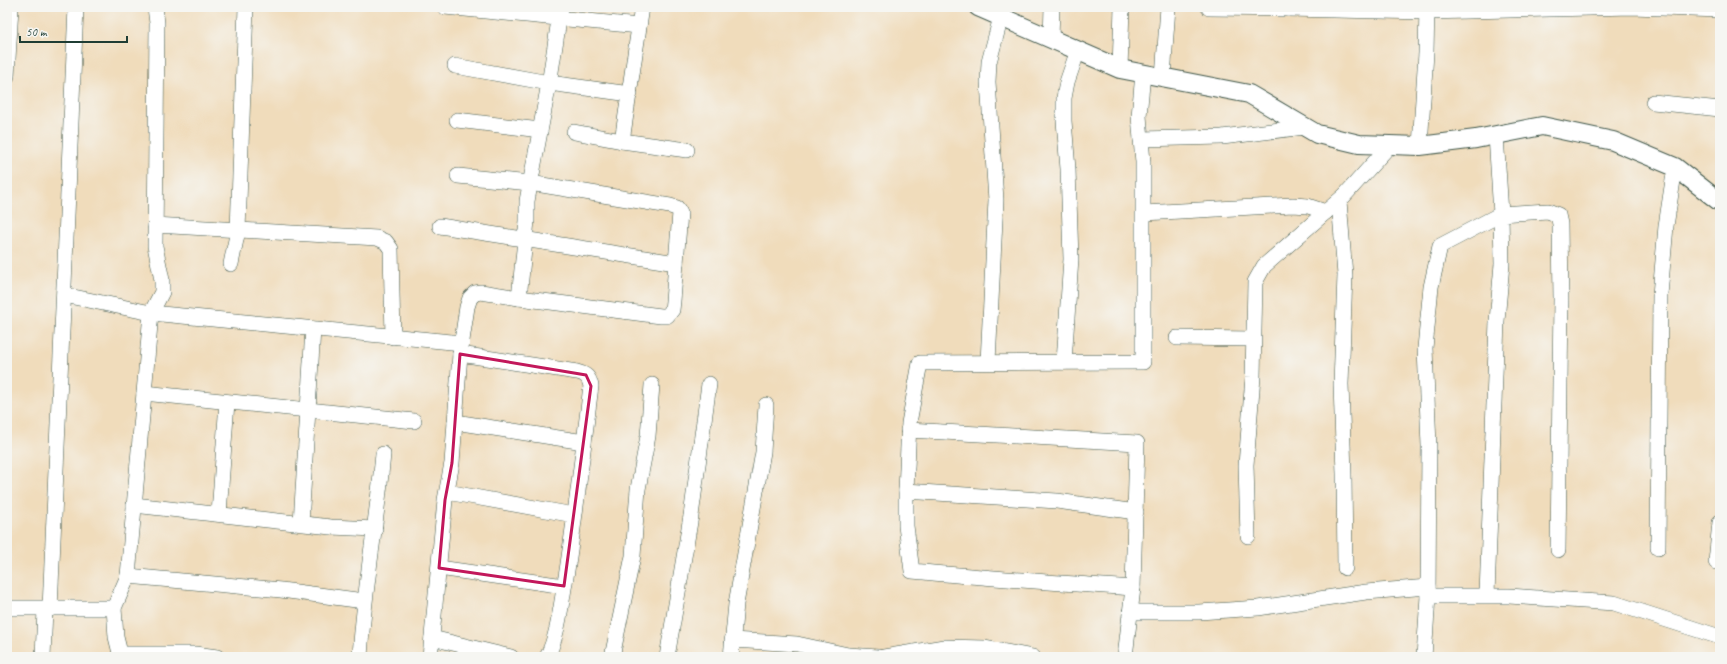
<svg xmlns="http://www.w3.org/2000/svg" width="1727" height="664" font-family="Caveat,sans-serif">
<rect width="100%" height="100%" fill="#f6f6f2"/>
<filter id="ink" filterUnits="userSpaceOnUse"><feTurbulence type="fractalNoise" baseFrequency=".025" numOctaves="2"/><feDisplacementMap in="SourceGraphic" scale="8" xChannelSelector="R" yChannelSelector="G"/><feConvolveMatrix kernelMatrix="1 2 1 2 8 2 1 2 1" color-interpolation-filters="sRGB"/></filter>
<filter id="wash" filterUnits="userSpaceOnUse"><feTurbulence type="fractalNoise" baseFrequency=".012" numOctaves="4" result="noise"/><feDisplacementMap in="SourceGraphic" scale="16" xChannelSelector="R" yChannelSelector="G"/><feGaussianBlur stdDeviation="0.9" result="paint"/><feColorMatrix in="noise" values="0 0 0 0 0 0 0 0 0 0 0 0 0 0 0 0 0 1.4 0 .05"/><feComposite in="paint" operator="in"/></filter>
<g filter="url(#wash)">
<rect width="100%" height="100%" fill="#f0dcbb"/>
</g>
<g filter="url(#ink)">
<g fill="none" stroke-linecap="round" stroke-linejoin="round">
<defs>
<g id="minor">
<path d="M445 7 639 26"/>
<path d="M642 7 622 141 687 150"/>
<path d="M1288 7V9L1427 12 1632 7 1720 10"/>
<path d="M1209 8 1288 9"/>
<path d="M1051 39 1052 7"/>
<path d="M455 66 549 83 630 94"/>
<path d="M1120 69 1122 7"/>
<path d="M7 76 11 7"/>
<path d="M1163 77 1168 7"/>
<path d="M1653 102 1720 109"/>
<path d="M457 120 540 130"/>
<path d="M574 132 622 141"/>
<path d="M1141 139 1222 137 1305 127"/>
<path d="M1420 146 1426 53 1427 7"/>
<path d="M458 176 530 183 670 206 677 208 680 213 673 301 672 310 667 316H661L519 298"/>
<path d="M1339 201 1345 275 1341 384 1344 474 1345 568"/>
<path d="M1144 213 1293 205 1308 206 1326 212"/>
<path d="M155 225 377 238 386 242 391 249 393 337"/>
<path d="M440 226 676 263"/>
<path d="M231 264 238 230 246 7"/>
<path d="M64 295 151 313 462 343"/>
<path d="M1177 338 1253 339"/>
<path d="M460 354 577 372C586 374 589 377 591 386 583 449 576 513 566 577 561 603 559 633 547 657"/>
<path d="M988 362 996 200 988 82 989 62 1001 17"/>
<path d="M1064 362 1071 259 1068 169 1064 121V98L1067 82 1078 50"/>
<path d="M144 393 414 421"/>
<path d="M455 422 584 442"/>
<path d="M908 430 1137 443 1133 588 1125 657"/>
<path d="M906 491 1057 501 1136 512"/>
<path d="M447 492 574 515"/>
<path d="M134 505 331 527 375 529"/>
<path d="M219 514 227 402"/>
<path d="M301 523 313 329"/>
<path d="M1248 536 1246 465 1253 377 1255 282 1264 266 1344 196 1390 145"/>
<path d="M1658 548 1660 295 1666 226 1675 167"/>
<path d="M1716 562 1720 522"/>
<path d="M439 568 564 586"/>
<path d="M128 576 281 590 364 601"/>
<path d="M1133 588C1059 583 986 578 912 571L906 526V491L909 423 920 363 1143 362V162L1139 116 1143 74"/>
<path d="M1487 595 1497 321 1502 264 1501 214 1548 211 1558 215 1560 224 1561 299 1558 550"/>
<path d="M1428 596H1509L1614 603 1720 637"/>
<path d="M7 608H114"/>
<path d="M50 609 76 7"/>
<path d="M1130 612H1199L1258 608 1366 592 1428 587"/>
<path d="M432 638 511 657"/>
<path d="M732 640 797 644 848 655 878 657"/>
<path d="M121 654H195L217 657"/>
<path d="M43 657 45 609"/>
<path d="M121 657 116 637 114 608 128 576 151 313 162 292V280L155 246 157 23 155 7"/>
<path d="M360 657C364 589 377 522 383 454"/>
<path d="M430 657 445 500 452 463 460 354 467 307 470 298 475 293 481 292 519 298 527 221V201L550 78 561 7"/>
<path d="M612 657 633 556 638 489 648 436 652 385"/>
<path d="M667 657 691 516 709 384"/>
<path d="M731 657 736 604 763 452 766 405"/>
<path d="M884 657 944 647 985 648 1033 657"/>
<path d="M1424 657 1428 596 1429 446 1425 348 1431 287 1440 246 1501 214 1496 135"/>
</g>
<path id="tertiary" d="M978 7 1120 69 1249 94 1317 134 1359 144 1420 146 1476 139 1542 126 1613 141 1675 167 1720 202"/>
</defs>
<use href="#minor" stroke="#3e5548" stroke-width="16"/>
<use href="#tertiary" stroke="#3e5548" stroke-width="20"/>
<use href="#minor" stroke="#fff" stroke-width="15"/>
<use href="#tertiary" stroke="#fff" stroke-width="18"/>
</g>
</g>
<path fill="none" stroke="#c2185b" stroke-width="3" stroke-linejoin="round" d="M460 354 586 375 591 386 564 586 439 568 445 500 452 463Z"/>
<rect width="1727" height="664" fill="none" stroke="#f6f6f2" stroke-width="24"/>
<path d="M20 36v6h107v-6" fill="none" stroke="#1f3d34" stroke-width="2"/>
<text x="26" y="36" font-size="12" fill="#1f3d34" stroke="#f6f6f2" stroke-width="3" paint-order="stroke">50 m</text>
</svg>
